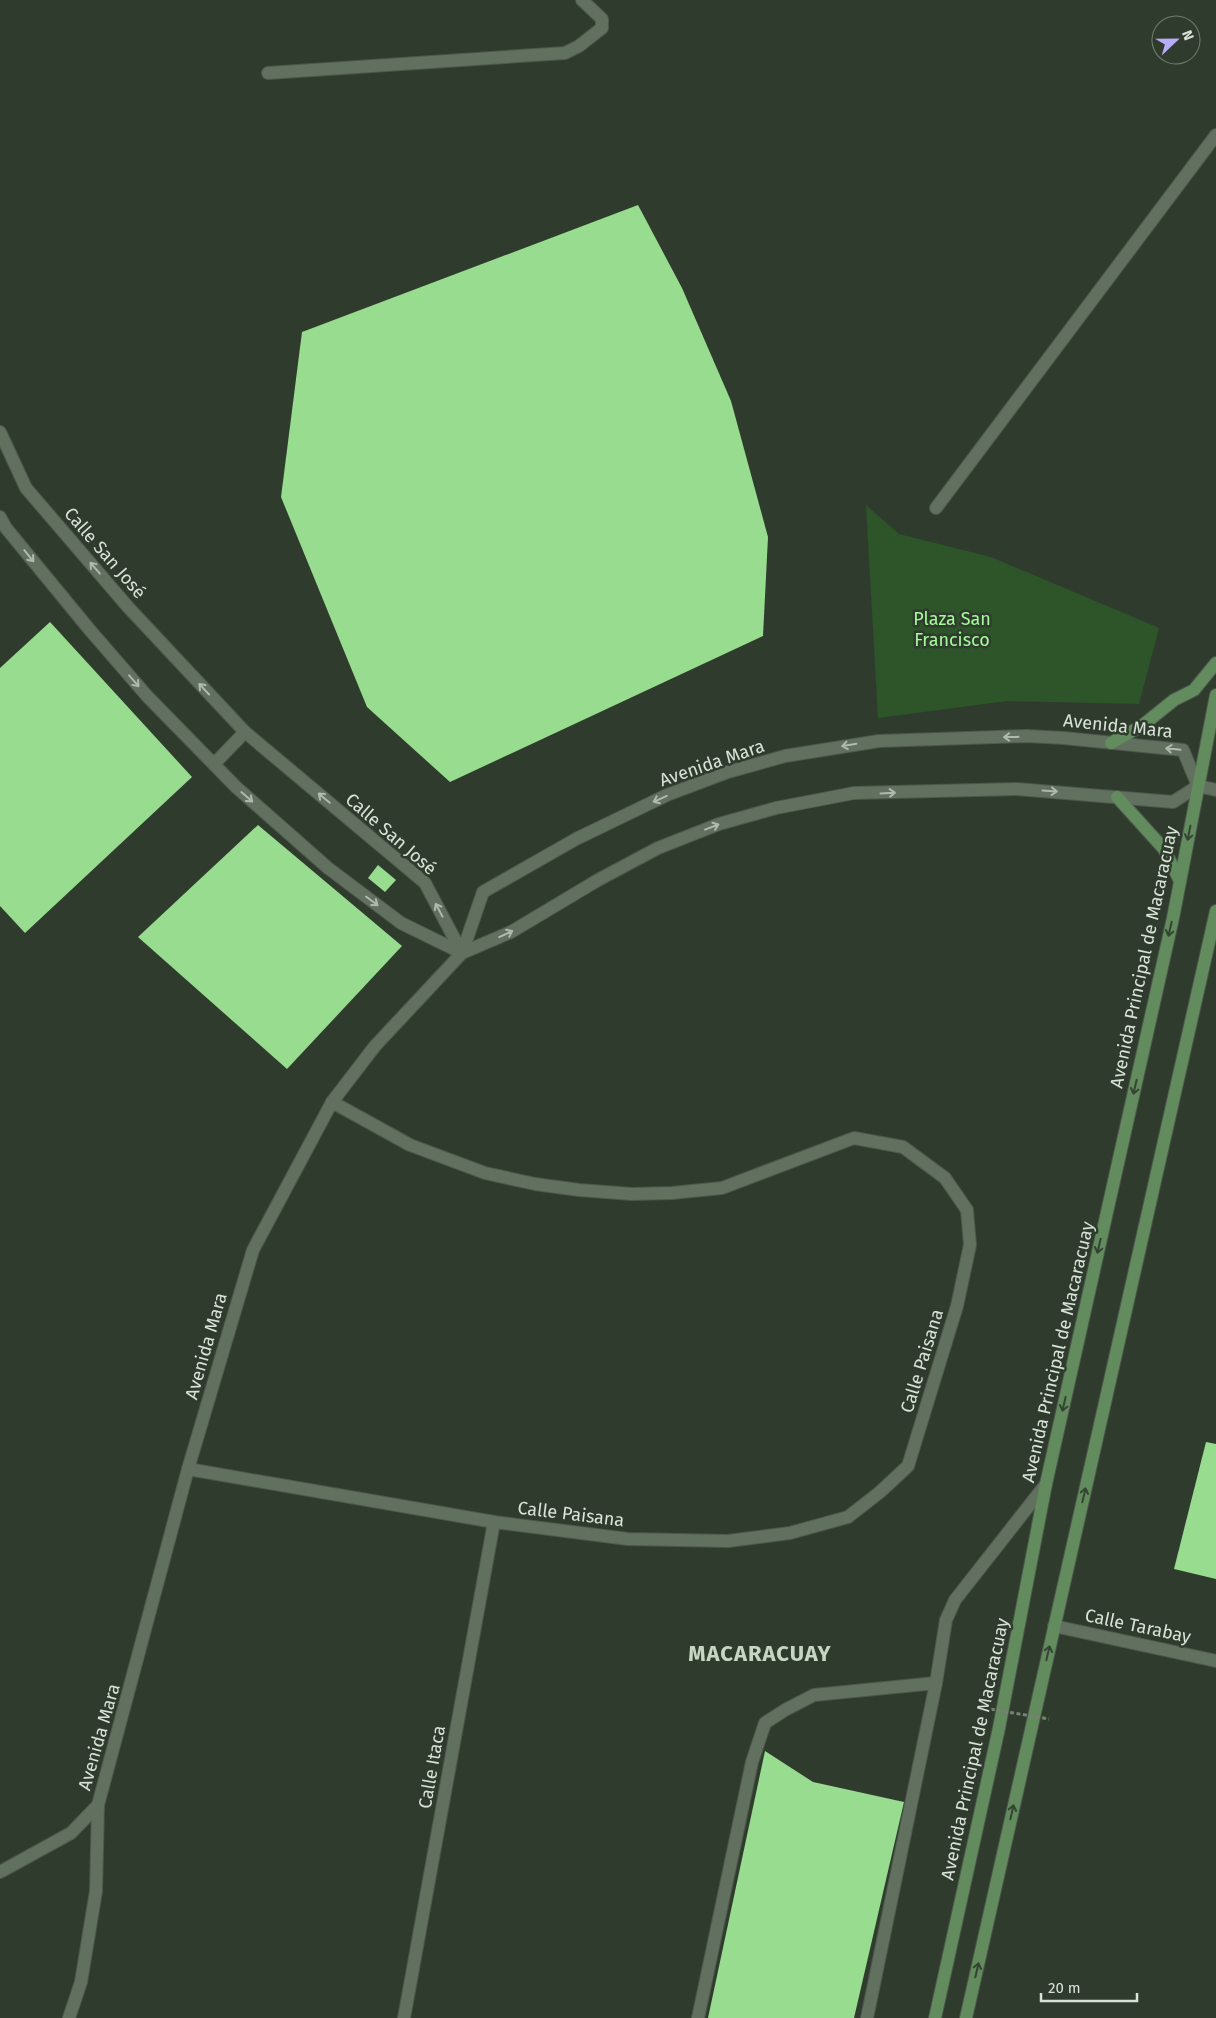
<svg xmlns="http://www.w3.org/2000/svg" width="1216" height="2018" font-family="'Fira Sans',sans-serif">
<rect width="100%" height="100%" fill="#2f3c2d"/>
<path fill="#2e542a" d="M866 505 899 534 991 557 1159 628 1139 704 1007 701 878 718Z"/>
<g fill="#98dc8f">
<path d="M638 205 682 288 731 401 768 537 763 636 450 782 367 707 281 497 302 332Z"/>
<path d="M50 622 192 777 25 933 0 906V668Z"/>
<path d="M258 825 402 946 287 1069 138 937Z"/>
<path d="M378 865 396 880 385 892 368 878Z"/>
<path d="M1206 1442 1216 1444V1579L1174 1569Z"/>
<path d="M765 1751 813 1782 904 1802 854 2018H708Z"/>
</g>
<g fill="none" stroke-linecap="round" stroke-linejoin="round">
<defs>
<g id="lane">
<path d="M698 2018 752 1762 765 1723 785 1710 814 1695 936 1683"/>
<path d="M867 2018 936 1683 946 1620 955 1600 1046 1484"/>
</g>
<g id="street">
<path d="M268 73 565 53 579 46 602 28V19L582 0"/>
<path d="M0 432 26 488 128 607 245 732 425 883 462 953"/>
<path d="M936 508 1216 135"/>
<path d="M0 517 6 528 89 629 147 696 236 787 328 868 401 923 462 953"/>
<path d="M214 764 245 732"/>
<path d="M1198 786 1216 790"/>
<path d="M462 953 483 892 576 839 667 795 728 772 785 756 879 741 1027 736 1064 738 1183 750 1198 786"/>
<path d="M188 1469 494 1522 628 1539 728 1541 790 1533 848 1517 880 1492 908 1466 957 1306 970 1245 967 1210 945 1178 903 1147 854 1138 722 1188 672 1193 632 1194 579 1190 535 1184 485 1173 410 1145 332 1102"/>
<path d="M1054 1626 1216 1661"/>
<path d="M0 1872 71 1833 98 1805"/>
<path d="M69 2018 81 1982 96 1891 98 1805 188 1469 253 1250 332 1102 375 1046 462 953 511 932 598 880 658 848 719 824 776 808 854 793 1017 789 1173 802 1198 786"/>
<path d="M404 2018 494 1522"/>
</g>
<g id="secondary">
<path d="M1111 743 1143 725 1174 700 1194 690 1216 663"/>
<path d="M1117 797 1164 849 1180 881"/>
<path d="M935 2018 999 1728 1046 1484 1173 918 1216 695"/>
<path d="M966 2018 1216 911"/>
</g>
</defs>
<use href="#lane" stroke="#4d584c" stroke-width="14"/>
<use href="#street" stroke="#4d584c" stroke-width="14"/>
<use href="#secondary" stroke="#4d584c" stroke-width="14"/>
<use href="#lane" stroke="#61705f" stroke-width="12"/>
<use href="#street" stroke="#61705f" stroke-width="12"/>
<use href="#secondary" stroke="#638c5e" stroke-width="12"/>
<path stroke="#778275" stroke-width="3" stroke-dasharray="4 2.5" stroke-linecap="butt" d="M978 1707 1049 1719"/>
</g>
<defs><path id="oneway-shaft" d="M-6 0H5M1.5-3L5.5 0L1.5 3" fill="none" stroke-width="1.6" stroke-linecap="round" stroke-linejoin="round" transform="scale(1.25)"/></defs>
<g stroke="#afbaae">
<use href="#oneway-shaft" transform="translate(29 556) rotate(51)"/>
<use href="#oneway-shaft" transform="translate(95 568) rotate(-131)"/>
<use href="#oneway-shaft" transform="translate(134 681) rotate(49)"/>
<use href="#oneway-shaft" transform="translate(204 689) rotate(-133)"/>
<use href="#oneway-shaft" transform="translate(1011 737) rotate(179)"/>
<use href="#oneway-shaft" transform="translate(849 745) rotate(170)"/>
<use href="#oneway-shaft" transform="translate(1173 749) rotate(-174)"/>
<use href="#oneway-shaft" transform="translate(1050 791) rotate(4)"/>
<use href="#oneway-shaft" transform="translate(888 793) rotate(-3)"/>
<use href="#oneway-shaft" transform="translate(247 797) rotate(41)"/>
<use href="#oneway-shaft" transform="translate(324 798) rotate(-140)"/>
<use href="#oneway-shaft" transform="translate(660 799) rotate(156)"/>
<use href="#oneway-shaft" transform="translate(712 827) rotate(-21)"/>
<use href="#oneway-shaft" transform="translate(372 901) rotate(37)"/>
<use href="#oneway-shaft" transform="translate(439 910) rotate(-118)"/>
<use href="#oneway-shaft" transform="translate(506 934) rotate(-25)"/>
</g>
<g stroke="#344432">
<use href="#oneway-shaft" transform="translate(1189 833) rotate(101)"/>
<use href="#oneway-shaft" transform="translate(1170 929) rotate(103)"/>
<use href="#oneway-shaft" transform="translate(1135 1087) rotate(103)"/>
<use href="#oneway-shaft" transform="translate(1099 1246) rotate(103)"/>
<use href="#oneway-shaft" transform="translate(1064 1404) rotate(103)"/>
<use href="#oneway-shaft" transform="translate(1084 1495) rotate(-77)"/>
<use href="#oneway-shaft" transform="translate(1048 1653) rotate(-77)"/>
<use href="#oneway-shaft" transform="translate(1012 1812) rotate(-77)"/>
<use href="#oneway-shaft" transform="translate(977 1970) rotate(-77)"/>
</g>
<g text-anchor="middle" stroke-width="5" stroke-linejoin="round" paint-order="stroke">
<g font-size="18" fill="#d9e2d8" stroke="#2f3c2d">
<text transform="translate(105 553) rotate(49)" y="6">Calle San José</text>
<text transform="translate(1118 726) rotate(6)" y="6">Avenida Mara</text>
<text transform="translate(712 763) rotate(-19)" y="6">Avenida Mara</text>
<text transform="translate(391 834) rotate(41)" y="6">Calle San José</text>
<text transform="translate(1144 957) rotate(-78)" y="6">Avenida Principal de Macaracuay</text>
<text transform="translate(206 1346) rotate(-74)" y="6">Avenida Mara</text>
<text transform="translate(1058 1352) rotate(-77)" y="6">Avenida Principal de Macaracuay</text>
<text transform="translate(922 1361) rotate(-73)" y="6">Calle Paisana</text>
<text transform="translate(571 1514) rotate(7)" y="6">Calle Paisana</text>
<text transform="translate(1138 1626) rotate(12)" y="6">Calle Tarabay</text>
<text transform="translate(99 1737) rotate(-74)" y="6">Avenida Mara</text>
<text transform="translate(975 1749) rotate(-78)" y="6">Avenida Principal de Macaracuay</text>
<text transform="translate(432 1767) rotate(-80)" y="6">Calle Itaca</text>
</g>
<g font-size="18" fill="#a3fb99" stroke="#2f3c2d">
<text x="952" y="625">Plaza San<tspan x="952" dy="21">Francisco</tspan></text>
</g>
<g font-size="22" font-weight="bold" letter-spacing="1" fill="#c5d6c3" stroke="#2f3c2d">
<text x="760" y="1661">MACARACUAY</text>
</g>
</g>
<g transform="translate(1176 40) rotate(68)"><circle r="24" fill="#2f3c2d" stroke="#737e71"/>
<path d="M0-4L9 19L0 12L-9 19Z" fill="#b8abf7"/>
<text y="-8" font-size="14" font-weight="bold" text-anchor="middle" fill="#d9e2d8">N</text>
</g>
<path d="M1041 1993v8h96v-8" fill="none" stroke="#d9e2d8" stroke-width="2.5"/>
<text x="1048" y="1993" font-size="15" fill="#d9e2d8" stroke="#2f3c2d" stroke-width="4" paint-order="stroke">20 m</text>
</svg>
